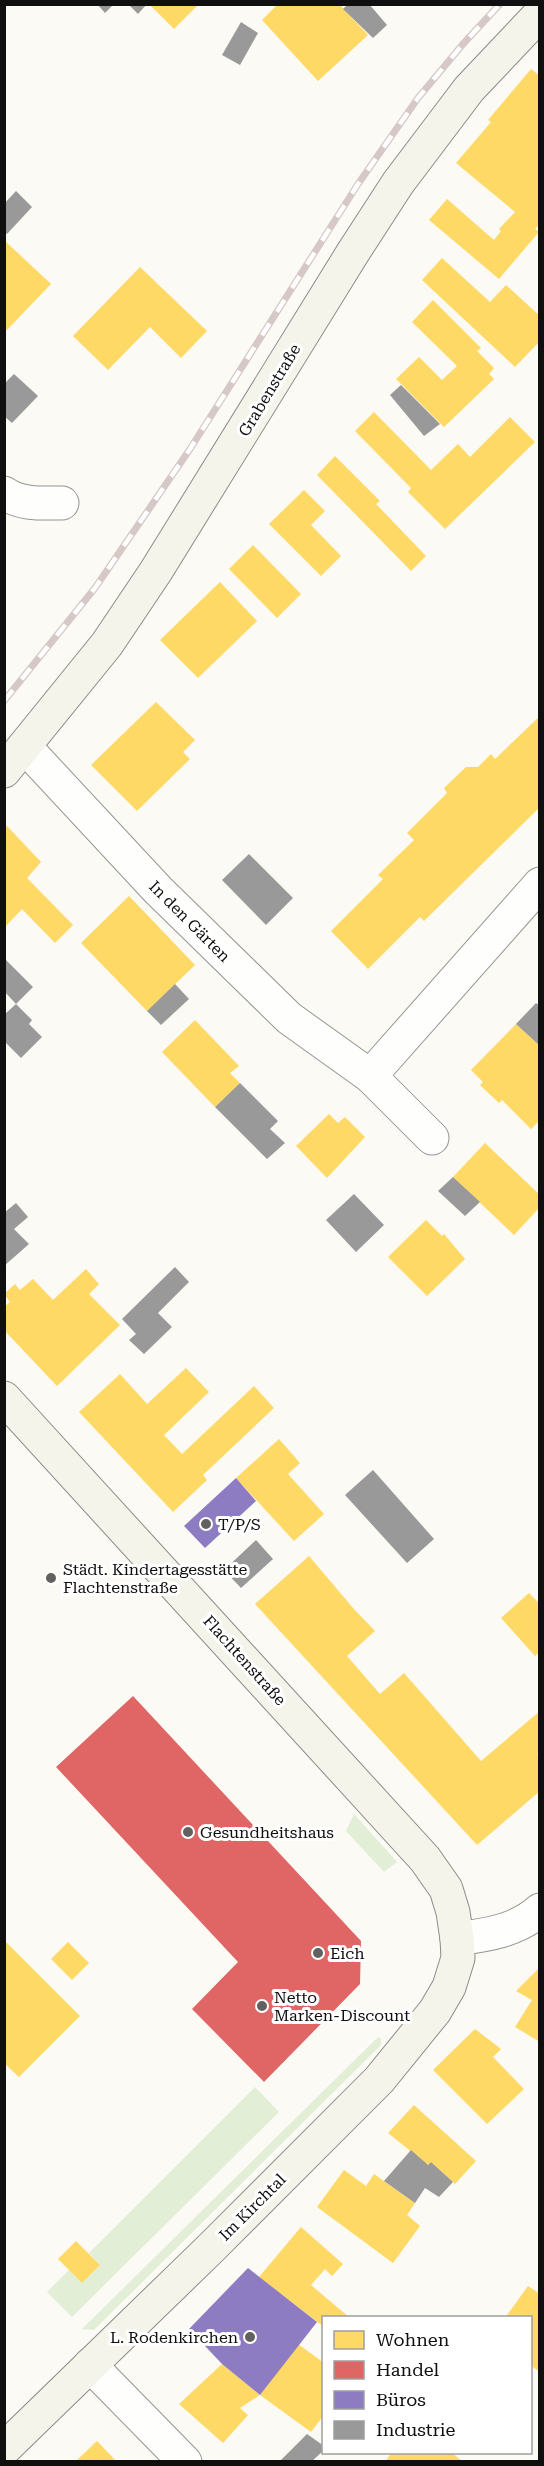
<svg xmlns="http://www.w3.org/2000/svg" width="544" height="2466" font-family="'Roboto Serif',serif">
<rect width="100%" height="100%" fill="#fbfaf4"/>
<g fill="#e2efd6">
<path d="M354 1814 397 1862 384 1872 346 1831Z"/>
<path d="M378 2037 381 2038V2045L94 2330 82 2329Z"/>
<path d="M255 2087 279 2112 72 2317 47 2292 69 2270 82 2282 100 2265 89 2253Z"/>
</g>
<g fill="#ffd966">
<path d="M149 4H199L174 29Z"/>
<path d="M278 4H339L368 35 318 81 262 20Z"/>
<path d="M531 69 540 76V224L535 229 539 232 499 279 429 220 447 199 494 240 501 231 499 229 515 212 456 163 491 122 488 120Z"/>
<path d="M4 240 51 284 4 333Z"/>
<path d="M442 258 490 302 506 285 540 316V341L515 367 422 280Z"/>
<path d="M140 267 207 331 181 358 150 327 108 370 73 336Z"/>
<path d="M433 300 481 348 477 351 494 368 489 374 494 379 444 427 396 379 419 357 442 380 457 366 412 322Z"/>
<path d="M374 412 431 470 458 444 470 457 510 417 535 442 445 529 408 492 411 488 355 431Z"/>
<path d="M335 456 380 501 376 504 426 556 411 571 317 475Z"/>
<path d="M304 490 325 511 311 525 341 556 321 576 269 524Z"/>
<path d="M253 545 301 594 277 618 229 569Z"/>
<path d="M220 582 257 621 198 678 160 640Z"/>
<path d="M156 702 195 740 183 752 190 759 137 811 91 765Z"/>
<path d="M540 716V807L424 921 420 917 368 969 331 931 383 879 378 875 414 840 407 833 447 793 444 788 466 767H478L491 754 495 759Z"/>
<path d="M7 826 41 862 27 878 73 925 55 943 22 909 4 928V828Z"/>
<path d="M129 896 195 965 147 1011 81 943Z"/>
<path d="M195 1020 239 1066 230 1073 240 1083 215 1107 162 1052Z"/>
<path d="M516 1024 540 1046V1120L531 1129 502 1100 499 1103 480 1085 483 1082 471 1070Z"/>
<path d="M329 1114 338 1123 345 1117 365 1137 327 1178 296 1146Z"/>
<path d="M485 1143 540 1195V1207L514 1235 453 1177Z"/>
<path d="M426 1220 442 1236 444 1234 465 1259 427 1296 388 1257Z"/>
<path d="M86 1269 99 1284 89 1294 120 1325 57 1386 4 1330V1307L10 1302 4 1294 15 1284 20 1290 33 1279 53 1300Z"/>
<path d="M186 1368 209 1392 164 1435 182 1454 254 1386 274 1408 203 1475 207 1480 173 1512 79 1412 120 1374 147 1404Z"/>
<path d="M279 1439 300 1463 288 1474 324 1514 294 1541 236 1478Z"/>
<path d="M309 1556 353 1608 375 1631 347 1656 380 1694 404 1673 481 1761 540 1711V1752L537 1754 540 1757V1791L477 1845 255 1604Z"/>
<path d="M529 1593 538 1602 540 1601V1652L535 1656 501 1618Z"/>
<path d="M4 1940 80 2016 19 2077 4 2063Z"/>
<path d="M68 1942 89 1963 72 1980 51 1959Z"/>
<path d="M538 1969 540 1970V2042L515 2027 532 2000 516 1991Z"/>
<path d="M475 2029 501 2049 493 2057 524 2089 487 2124 433 2070Z"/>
<path d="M414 2105 476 2161 455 2184 431 2162 428 2165 388 2133Z"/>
<path d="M344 2170 366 2186 374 2174 415 2203 407 2215 420 2226 393 2263 317 2207Z"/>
<path d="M301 2227 343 2264 332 2276 325 2269 311 2285 350 2318H324V2327L259 2277Z"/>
<path d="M76 2241 100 2265 82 2283 58 2259Z"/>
<path d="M528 2286 540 2294V2372L530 2365V2318H505Z"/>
<path d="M298 2344 324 2363V2415L311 2432 260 2395Z"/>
<path d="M222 2364 260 2395 240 2408 248 2415 223 2443 179 2404Z"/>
<path d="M97 2441 117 2462H75Z"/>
<path d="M392 2452H451L463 2462H385Z"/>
</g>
<path fill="#e06666" d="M133 1696 361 1941 360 1984 264 2082 192 2009 238 1962 56 1767Z"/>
<g fill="#8e7cc3">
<path d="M236 1478 256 1501 205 1548 184 1526Z"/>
<path d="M248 2268 317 2322 260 2395 222 2364 189 2329Z"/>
</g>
<g fill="#999">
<path d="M97 4H114L105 13Z"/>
<path d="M128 4H147L138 14Z"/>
<path d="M348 4H369L387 25 373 38 343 9Z"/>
<path d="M241 22 258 33 240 65 222 55Z"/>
<path d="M16 191 32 207 7 234 4 232V204Z"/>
<path d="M14 374 38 396 12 423 4 416V384Z"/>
<path d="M401 385 440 424 424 436 390 395Z"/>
<path d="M249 854 293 898 266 925 222 880Z"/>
<path d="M4 958 33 987 16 1004 4 991Z"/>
<path d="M175 984 189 999 161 1025 147 1011Z"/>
<path d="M536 1003 540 1006V1046L516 1024Z"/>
<path d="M16 1004 32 1020 29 1024 42 1037 21 1058 4 1041V1015Z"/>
<path d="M240 1083 278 1121 270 1129 285 1143 267 1159 215 1107Z"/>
<path d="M453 1177 480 1202 465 1216 438 1191Z"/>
<path d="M354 1194 384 1225 356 1252 326 1220Z"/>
<path d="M16 1203 28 1217 14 1229 29 1244 4 1266V1213Z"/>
<path d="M175 1267 189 1282 158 1313 172 1327 144 1354 129 1340 136 1334 122 1319Z"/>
<path d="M373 1470 434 1539 407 1563 345 1495Z"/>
<path d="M256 1540 273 1559 241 1588 224 1570Z"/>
<path d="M411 2150 428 2165 431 2162 453 2182 439 2197 425 2188 415 2203 384 2181Z"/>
<path d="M307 2434 324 2446V2450L311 2462H279Z"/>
</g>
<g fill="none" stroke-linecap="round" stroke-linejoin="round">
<defs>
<g id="street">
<path d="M4 493C21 505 43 503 62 503"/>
<path d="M25 747 158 890 289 1018 370 1076 432 1138"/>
<path d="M370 1076 540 884"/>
<path d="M457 1939C486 1935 517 1931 540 1910"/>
<path d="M90 2365 185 2462"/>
</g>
<g id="secondary">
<path d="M4 771 107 644 156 571 352 254 398 183 469 89 540 14"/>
<path d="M4 1398 425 1859 446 1889 453 1912 457 1939 458 1958 449 1987 435 2011 379 2080 212 2247 4 2449"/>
</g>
</defs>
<use href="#street" stroke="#959592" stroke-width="35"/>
<use href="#secondary" stroke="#8c8b89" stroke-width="35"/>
<use href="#street" stroke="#fefefd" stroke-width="33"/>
<use href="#secondary" stroke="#f4f4eb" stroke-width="33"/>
<defs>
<path id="rail" d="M4 701 95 588 190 449 358 184 418 98 463 44 500 4"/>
</defs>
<use href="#rail" stroke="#d6c8c6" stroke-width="7"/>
<use href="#rail" stroke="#fff" stroke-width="4.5" stroke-dasharray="14" stroke-linecap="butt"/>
</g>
<g fill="#62615f" stroke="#fff" stroke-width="2">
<circle cx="206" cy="1524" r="6"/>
<circle cx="51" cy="1578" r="6"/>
<circle cx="188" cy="1832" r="6"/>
<circle cx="318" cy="1953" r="6"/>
<circle cx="262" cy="2006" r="6"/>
<circle cx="250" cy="2337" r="6"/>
</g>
<g text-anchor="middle" stroke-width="6" stroke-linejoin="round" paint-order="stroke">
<g font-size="16" fill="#0f0f0f" stroke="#fff">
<text transform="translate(269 390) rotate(-59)" y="6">Grabenstraße</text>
<text transform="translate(190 921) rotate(45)" y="6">In den Gärten</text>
<text transform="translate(245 1660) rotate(48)" y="6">Flachtenstraße</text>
<text transform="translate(252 2207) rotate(-45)" y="6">Im Kirchtal</text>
</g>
<g font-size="16" fill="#0f0f0f" stroke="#fff" text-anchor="start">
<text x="218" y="1530">T/P/S</text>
<text x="63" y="1575">Städt. Kindertagesstätte<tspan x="63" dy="18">Flachtenstraße</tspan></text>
<text x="200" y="1838">Gesundheitshaus</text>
<text x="330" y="1959">Eich</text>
<text x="274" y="2003">Netto<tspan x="274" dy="18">Marken-Discount</tspan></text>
<text x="238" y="2343" text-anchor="end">L. Rodenkirchen</text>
</g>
</g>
<rect width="544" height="2466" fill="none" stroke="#0f0f0f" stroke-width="12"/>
<rect x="322" y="2316" width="210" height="138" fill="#ffffff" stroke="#9f9f9f" stroke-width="1.5"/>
<rect x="334" y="2331" width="30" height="18" fill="#ffd966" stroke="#9f9f9f" stroke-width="1.5"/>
<text x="376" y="2346" font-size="18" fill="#0f0f0f">Wohnen</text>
<rect x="334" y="2361" width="30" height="18" fill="#e06666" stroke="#9f9f9f" stroke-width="1.5"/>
<text x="376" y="2376" font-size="18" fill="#0f0f0f">Handel</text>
<rect x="334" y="2391" width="30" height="18" fill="#8e7cc3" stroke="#9f9f9f" stroke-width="1.5"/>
<text x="376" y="2406" font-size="18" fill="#0f0f0f">Büros</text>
<rect x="334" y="2421" width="30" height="18" fill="#999999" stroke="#9f9f9f" stroke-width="1.5"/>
<text x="376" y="2436" font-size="18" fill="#0f0f0f">Industrie</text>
</svg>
